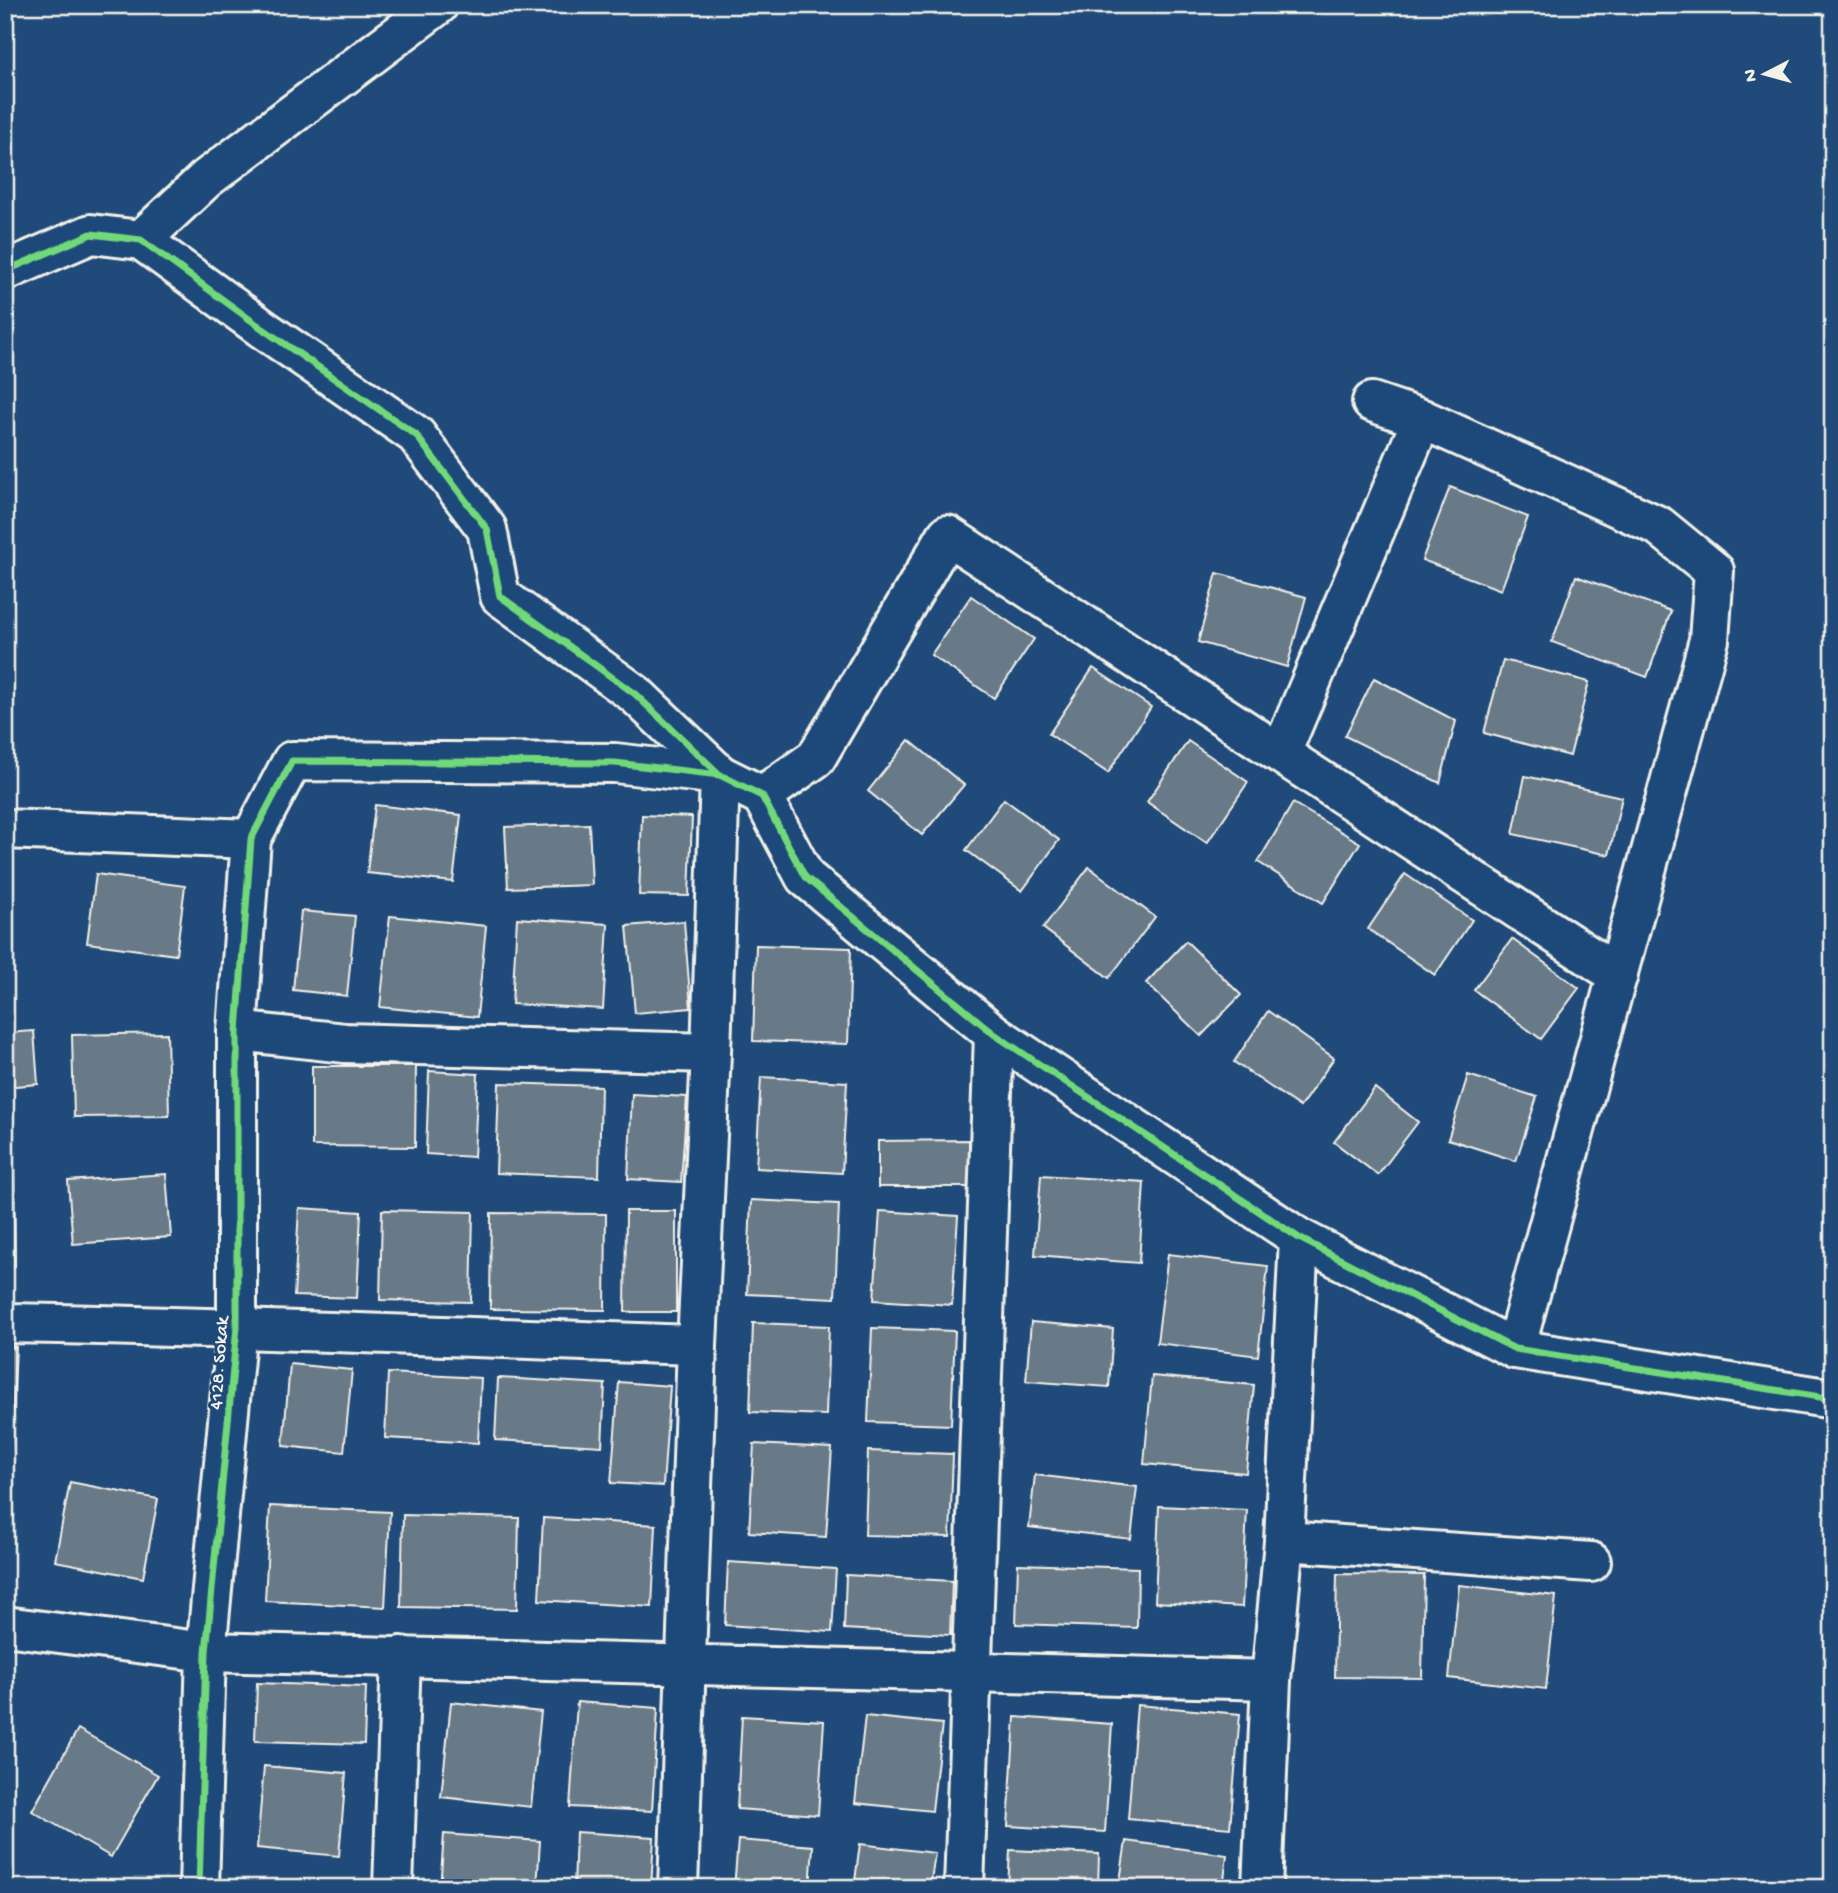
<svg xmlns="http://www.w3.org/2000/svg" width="1838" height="1893" font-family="'Gochi Hand',sans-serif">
<rect width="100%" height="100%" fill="#1f4a7a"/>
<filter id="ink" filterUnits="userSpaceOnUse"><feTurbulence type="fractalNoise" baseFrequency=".0143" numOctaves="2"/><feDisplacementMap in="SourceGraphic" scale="14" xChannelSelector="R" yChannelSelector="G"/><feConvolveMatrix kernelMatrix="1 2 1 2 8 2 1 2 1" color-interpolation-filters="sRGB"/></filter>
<g filter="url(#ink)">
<g fill="#687988" stroke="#f4f1e8" stroke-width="2">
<path d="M1450 487 1528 517 1501 590 1422 560Z"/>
<path d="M1217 573 1306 597 1287 667 1198 642Z"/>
<path d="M1576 576 1671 611 1647 677 1552 642Z"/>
<path d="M971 596 1034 639 994 698 931 655Z"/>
<path d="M1503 660 1589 682 1570 756 1484 733Z"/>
<path d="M1093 668 1151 707 1108 773 1049 734Z"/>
<path d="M1374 678 1456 721 1440 783 1345 736Z"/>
<path d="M909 740 964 785 922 835 868 791Z"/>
<path d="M1188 741 1248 782 1207 843 1147 802Z"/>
<path d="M1525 776 1622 797 1609 855 1513 834Z"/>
<path d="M1004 799 1059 840 1022 891 966 850Z"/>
<path d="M1293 803 1360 843 1323 903 1258 862Z"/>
<path d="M375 805 461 815 453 882 367 873Z"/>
<path d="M642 815 692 817 689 896 639 895Z"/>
<path d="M589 824 592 885 508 888 505 827Z"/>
<path d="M1089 867 1155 917 1109 978 1043 928Z"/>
<path d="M96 874 185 886 176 955 87 943Z"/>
<path d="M1405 874 1472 920 1435 975 1368 929Z"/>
<path d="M301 911 355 916 347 996 293 990Z"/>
<path d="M390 916 486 926 477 1017 380 1007Z"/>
<path d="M517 918 608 924 603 1009 512 1004Z"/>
<path d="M684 921 691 1008 635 1013 627 926Z"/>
<path d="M1512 939 1579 988 1541 1039 1474 990Z"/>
<path d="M1186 941 1241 995 1201 1036 1146 983Z"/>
<path d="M756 945 851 948 848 1044 753 1041Z"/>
<path d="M1268 1011 1334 1058 1300 1107 1234 1062Z"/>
<path d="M34 1031 38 1084 5 1087V1033Z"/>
<path d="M167 1033 169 1116 74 1117 72 1035Z"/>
<path d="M312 1066H416L415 1147 312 1146Z"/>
<path d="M429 1071 478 1074 474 1157 426 1154Z"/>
<path d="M1468 1075 1537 1097 1516 1161 1448 1139Z"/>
<path d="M761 1077 847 1082 842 1173 756 1168Z"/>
<path d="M499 1083 601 1086 599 1177 496 1173Z"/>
<path d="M1375 1088 1418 1122 1378 1175 1334 1142Z"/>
<path d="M632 1094 687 1097 681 1182 628 1179Z"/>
<path d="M969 1140V1187H878V1141Z"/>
<path d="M5 1164H14L15 1267 5 1268Z"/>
<path d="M166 1174 171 1237 73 1244 68 1181Z"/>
<path d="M1041 1175 1144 1182 1139 1263 1035 1255Z"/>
<path d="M751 1200 839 1204 835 1298 747 1294Z"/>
<path d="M299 1208 361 1212 357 1298 294 1296Z"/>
<path d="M382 1210 473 1212 471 1302 380 1300Z"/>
<path d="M626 1211H676V1312H625Z"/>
<path d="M880 1211 958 1216 952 1305 874 1300Z"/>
<path d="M491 1213 606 1214 605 1310 490 1309Z"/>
<path d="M1168 1254 1268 1266 1258 1356 1157 1343Z"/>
<path d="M1031 1322 1113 1329 1109 1387 1026 1381Z"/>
<path d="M753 1323 829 1326 826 1415 750 1412Z"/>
<path d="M872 1328 955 1331 951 1425 868 1422Z"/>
<path d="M5 1346 16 1347 9 1487H5Z"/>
<path d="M290 1364 352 1370 344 1452 283 1446Z"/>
<path d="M388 1373 481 1378 478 1443 385 1438Z"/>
<path d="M1152 1376 1254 1385 1246 1473 1144 1464Z"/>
<path d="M498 1378 605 1384 602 1446 495 1440Z"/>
<path d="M619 1382 670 1386 663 1486 611 1483Z"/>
<path d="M754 1444 832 1448 826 1537 749 1532Z"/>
<path d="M868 1451 953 1454 950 1537 865 1535Z"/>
<path d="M1035 1475 1137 1487 1131 1539 1029 1527Z"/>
<path d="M70 1482 158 1499 143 1578 55 1561Z"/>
<path d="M270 1506 390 1512 385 1607 265 1601Z"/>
<path d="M1159 1506 1247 1510 1242 1607 1155 1602Z"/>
<path d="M403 1515 519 1518 517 1609 401 1607Z"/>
<path d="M543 1518 656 1525 652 1607 539 1600Z"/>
<path d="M728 1562 836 1569 832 1632 725 1625Z"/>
<path d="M1018 1564 1138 1568 1137 1628 1016 1624Z"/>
<path d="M1337 1574 1424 1575 1422 1678 1335 1677Z"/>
<path d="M846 1575 952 1581 950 1635 844 1629Z"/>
<path d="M1459 1585 1556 1596 1546 1689 1449 1678Z"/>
<path d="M257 1683 366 1687 364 1744 255 1741Z"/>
<path d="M451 1702 541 1712 531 1807 441 1797Z"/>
<path d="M577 1702 658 1708 652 1811 570 1807Z"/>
<path d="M1137 1705 1240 1714 1230 1828 1128 1819Z"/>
<path d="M742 1716 824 1721 818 1815 737 1809Z"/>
<path d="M865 1716 942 1724 932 1811 855 1803Z"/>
<path d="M5 1717H10L5 1750Z"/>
<path d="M1015 1717 1112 1724 1105 1832 1008 1826Z"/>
<path d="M78 1729 158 1775 111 1857 32 1811Z"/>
<path d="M264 1766 346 1773 339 1856 257 1848Z"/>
<path d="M576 1832 654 1837 651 1888H574Z"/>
<path d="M444 1834 540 1841 537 1888H440Z"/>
<path d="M738 1840 813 1846 810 1888H734Z"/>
<path d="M1126 1841 1227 1855 1223 1888H1119Z"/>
<path d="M860 1844 935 1853 930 1888H854Z"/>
<path d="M1010 1850 1099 1854 1098 1888H1008Z"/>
</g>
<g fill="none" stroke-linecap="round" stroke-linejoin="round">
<defs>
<g id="minor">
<path d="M141 240 206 179 438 5"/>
<path d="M5 271 91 234 141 240 263 329 416 435 487 529 500 596 635 694 720 775 762 796 805 877 994 1034 1299 1238 1515 1349 1833 1399"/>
<path d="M1372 402 1422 419 1659 526 1714 571 1709 640 1515 1349"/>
<path d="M1281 753 1422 419"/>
<path d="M762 796 816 758 947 535 1618 975"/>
<path d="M5 829 251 839"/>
<path d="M237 1031 345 1043 711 1053"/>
<path d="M5 1323C236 1327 466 1337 697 1345"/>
<path d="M1284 1541 1591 1562"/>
<path d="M5 1626 206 1652 1271 1680"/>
<path d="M199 1888 206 1652 237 1327V1031L251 839 292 761 615 763 720 775"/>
<path d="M393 1888 401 1656"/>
<path d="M678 1888 697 1345 711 1053 720 775"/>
<path d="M964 1888 994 1034"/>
<path d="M1262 1888 1271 1680 1284 1541 1299 1238"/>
</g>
</defs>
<use href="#minor" stroke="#f4f1e8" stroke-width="44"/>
<use href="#minor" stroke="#1f4a7a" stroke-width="38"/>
<defs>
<g id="cycleway">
<path d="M5 271 91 234 141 240 263 329 416 435 487 529 500 596 635 694 720 775 762 796 805 877 994 1034 1299 1238 1515 1349 1833 1399"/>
<path d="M199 1888 206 1652 237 1327V1031L251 839 292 761 615 763 720 775"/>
</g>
</defs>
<use href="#cycleway" stroke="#1f4a7a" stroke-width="11"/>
<use href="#cycleway" stroke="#71d979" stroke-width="7"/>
</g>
</g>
<g text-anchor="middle" stroke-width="6" stroke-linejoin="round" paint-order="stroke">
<g font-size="19" fill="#f4f1e8" stroke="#1f4a7a">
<text transform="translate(217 1363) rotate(-86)" y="7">4128. Sokak</text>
</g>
</g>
<rect width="1838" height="1893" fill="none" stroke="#1f4a7a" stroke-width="28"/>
<rect x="14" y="14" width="1810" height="1865" fill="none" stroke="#f4f1e8" stroke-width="2.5" filter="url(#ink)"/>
<g transform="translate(1765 74) rotate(264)" stroke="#1f4a7a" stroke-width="5" paint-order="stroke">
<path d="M0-5L12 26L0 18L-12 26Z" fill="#f4f1e8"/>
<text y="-10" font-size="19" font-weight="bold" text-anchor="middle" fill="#f4f1e8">N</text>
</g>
</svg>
